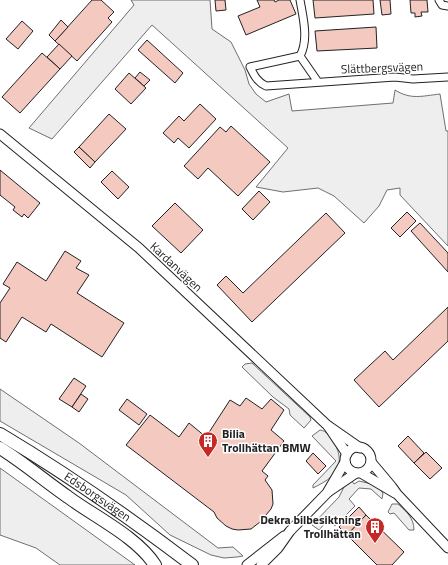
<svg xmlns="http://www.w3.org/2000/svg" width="448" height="565" font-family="'Titillium Web',sans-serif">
<rect width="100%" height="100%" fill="#fff"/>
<g fill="#eee" stroke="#6f6f6f">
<path d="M131 0H210L212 29 231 42 245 70 249 84 256 94 266 102 289 94 292 111 393 103 395 90C411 100 422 96 440 94L446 131H448V246L400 195V188L387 190 379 206 364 223 334 196 318 188 283 192 256 187 288 148 152 25 52 139 29 128 134 5Z"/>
<path d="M252 363 310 417 311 420 304 428 290 415 289 409 273 397 242 367 245 364Z"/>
<path d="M0 389 79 443 218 548 233 547 243 556 237 557 224 558 211 555 170 535 126 495 0 421Z"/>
<path d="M320 430C327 431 329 436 333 442 341 452 342 467 332 476 327 481 319 485 313 488V485L336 461 312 436Z"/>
<path d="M0 468 135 565H60L36 548 0 535Z"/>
<path d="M352 481 354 484 359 481 376 485 383 493 382 499 371 489 359 488 349 499 355 506 335 526 328 520 319 530 312 525 339 497 345 485Z"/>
<path d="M392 504H398C406 511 414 518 414 530H409L394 513 390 514 388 512Z"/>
</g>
<g fill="#f3c9c0" stroke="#222">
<path d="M92 0H101L114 12 108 18 112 22 77 61 55 41Z"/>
<path d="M215 0H225L226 10 216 11Z"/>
<path d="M257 0H274L275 2 279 0H290L296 14 246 35 238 16 260 7Z"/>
<path d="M313 0H373L374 14 315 18Z"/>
<path d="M380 0H390L391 14 382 15Z"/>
<path d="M410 0H427L428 12H421L422 16 415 17V13H411Z"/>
<path d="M61 20 68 27 55 41 49 35Z"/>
<path d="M22 21 33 31 18 49 6 39Z"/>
<path d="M376 27 377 48 317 51 315 31Z"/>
<path d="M147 40 183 73 175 83 138 50Z"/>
<path d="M59 44 72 56 60 69 47 57Z"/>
<path d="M42 53 60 69 20 113 2 97Z"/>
<path d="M140 72 150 80 144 86 135 78Z"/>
<path d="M129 73 146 88 131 104 115 89Z"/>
<path d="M200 104 216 119 189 148 178 138 174 143 163 133 179 116 184 121Z"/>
<path d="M109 114 126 129 95 162 79 147Z"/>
<path d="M231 126 270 162 238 196 208 168 198 179 184 166 220 127 226 132Z"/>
<path d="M79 147 95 162 90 168 74 152Z"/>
<path d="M0 170 40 203 28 218 24 214 22 217 13 210 15 207 0 195Z"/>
<path d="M112 171 129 187 118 199 101 182Z"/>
<path d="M259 191 270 202 253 220 242 209Z"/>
<path d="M175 203 203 230 181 253 152 226Z"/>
<path d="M407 212 416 221 400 237 391 228Z"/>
<path d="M326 213 345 233 252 322 217 285 226 276 243 293Z"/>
<path d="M420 223 448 253V272L411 231Z"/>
<path d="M65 251 81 261 76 268 89 275 77 293 124 323 102 357 51 324 46 332 22 317 6 342 0 338V303L10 288 3 284 17 262 46 281Z"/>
<path d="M448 307V341L379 407 354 380 385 351 393 360Z"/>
<path d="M74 378 86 386 72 407 59 399Z"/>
<path d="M81 394 88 399 79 412 72 407Z"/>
<path d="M246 398 262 409 271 399 284 410 271 430 284 441 262 471 268 476 265 480 272 490 273 504 271 509 260 522 251 529 238 530 232 529 226 526 217 518 214 512 126 445 150 415 179 437 189 423 206 437 230 400 240 406Z"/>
<path d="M127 399 147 414 139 425 119 410Z"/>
<path d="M408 436 424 453 414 463 398 446Z"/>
<path d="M426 452 442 468 430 479 414 463Z"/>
<path d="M313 453 326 466 318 474 306 461Z"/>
<path d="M359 507 366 515 347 535 339 527Z"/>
<path d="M366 515 404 552 392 565H377L347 535Z"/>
</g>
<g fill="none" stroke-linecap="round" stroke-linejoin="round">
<defs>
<g id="minor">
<path d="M300 0C303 17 309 40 300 56"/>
<path d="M439 0 442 5 448 6"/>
<path d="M318 82 300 56 250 67C254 75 257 82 266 86L395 77 413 79 448 77"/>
</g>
<g id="tertiary">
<path d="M0 134 139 248 327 425 360 448"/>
<path d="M328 426 347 454"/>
<circle cx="358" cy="460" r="13"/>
<path d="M371 462 392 487 397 494 448 548"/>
<path d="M361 473 395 493"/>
<path d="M328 492 356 473"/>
<path d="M247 565 284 536"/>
<path d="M261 565 278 548 290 531 327 493 345 462"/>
</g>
<g id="trunk">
<path id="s1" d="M0 434C67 474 130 518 192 565"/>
<path d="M0 448C24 463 45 481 68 497 95 517 137 537 155 565"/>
</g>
</defs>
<use href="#minor" stroke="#222" stroke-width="9"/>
<use href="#tertiary" stroke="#222" stroke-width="11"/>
<use href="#trunk" stroke="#222" stroke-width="14"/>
<use href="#minor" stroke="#fff" stroke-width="7"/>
<use href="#tertiary" stroke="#fff" stroke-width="9"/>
<use href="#trunk" stroke="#fff" stroke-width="12"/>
</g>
<defs>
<symbol id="building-pin" viewBox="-11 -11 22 30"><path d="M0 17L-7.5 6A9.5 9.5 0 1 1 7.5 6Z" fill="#c62828" stroke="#fff"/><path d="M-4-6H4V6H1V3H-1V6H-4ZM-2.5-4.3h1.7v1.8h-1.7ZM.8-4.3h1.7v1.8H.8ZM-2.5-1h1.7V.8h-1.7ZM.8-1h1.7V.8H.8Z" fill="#fff"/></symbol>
</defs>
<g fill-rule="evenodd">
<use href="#building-pin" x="197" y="430" width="22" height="30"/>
<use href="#building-pin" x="364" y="516" width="22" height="30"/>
</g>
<g text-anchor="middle" stroke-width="3" stroke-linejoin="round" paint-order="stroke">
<g font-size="12" fill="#222" stroke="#fff">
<text transform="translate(382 68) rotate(-2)" y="4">Slättbergsvägen</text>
<text transform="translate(176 267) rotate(43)" y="4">Kardanvägen</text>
<text dy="4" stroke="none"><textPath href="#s1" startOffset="116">Edsborgsvägen</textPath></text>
</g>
<g font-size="12" font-weight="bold" fill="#222" stroke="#fff" text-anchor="start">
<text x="222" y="438">Bilia<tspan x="222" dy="14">Trollhättan BMW</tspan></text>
<text x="361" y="524" text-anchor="end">Dekra bilbesiktning<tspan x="361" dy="14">Trollhättan</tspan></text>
</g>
</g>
</svg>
